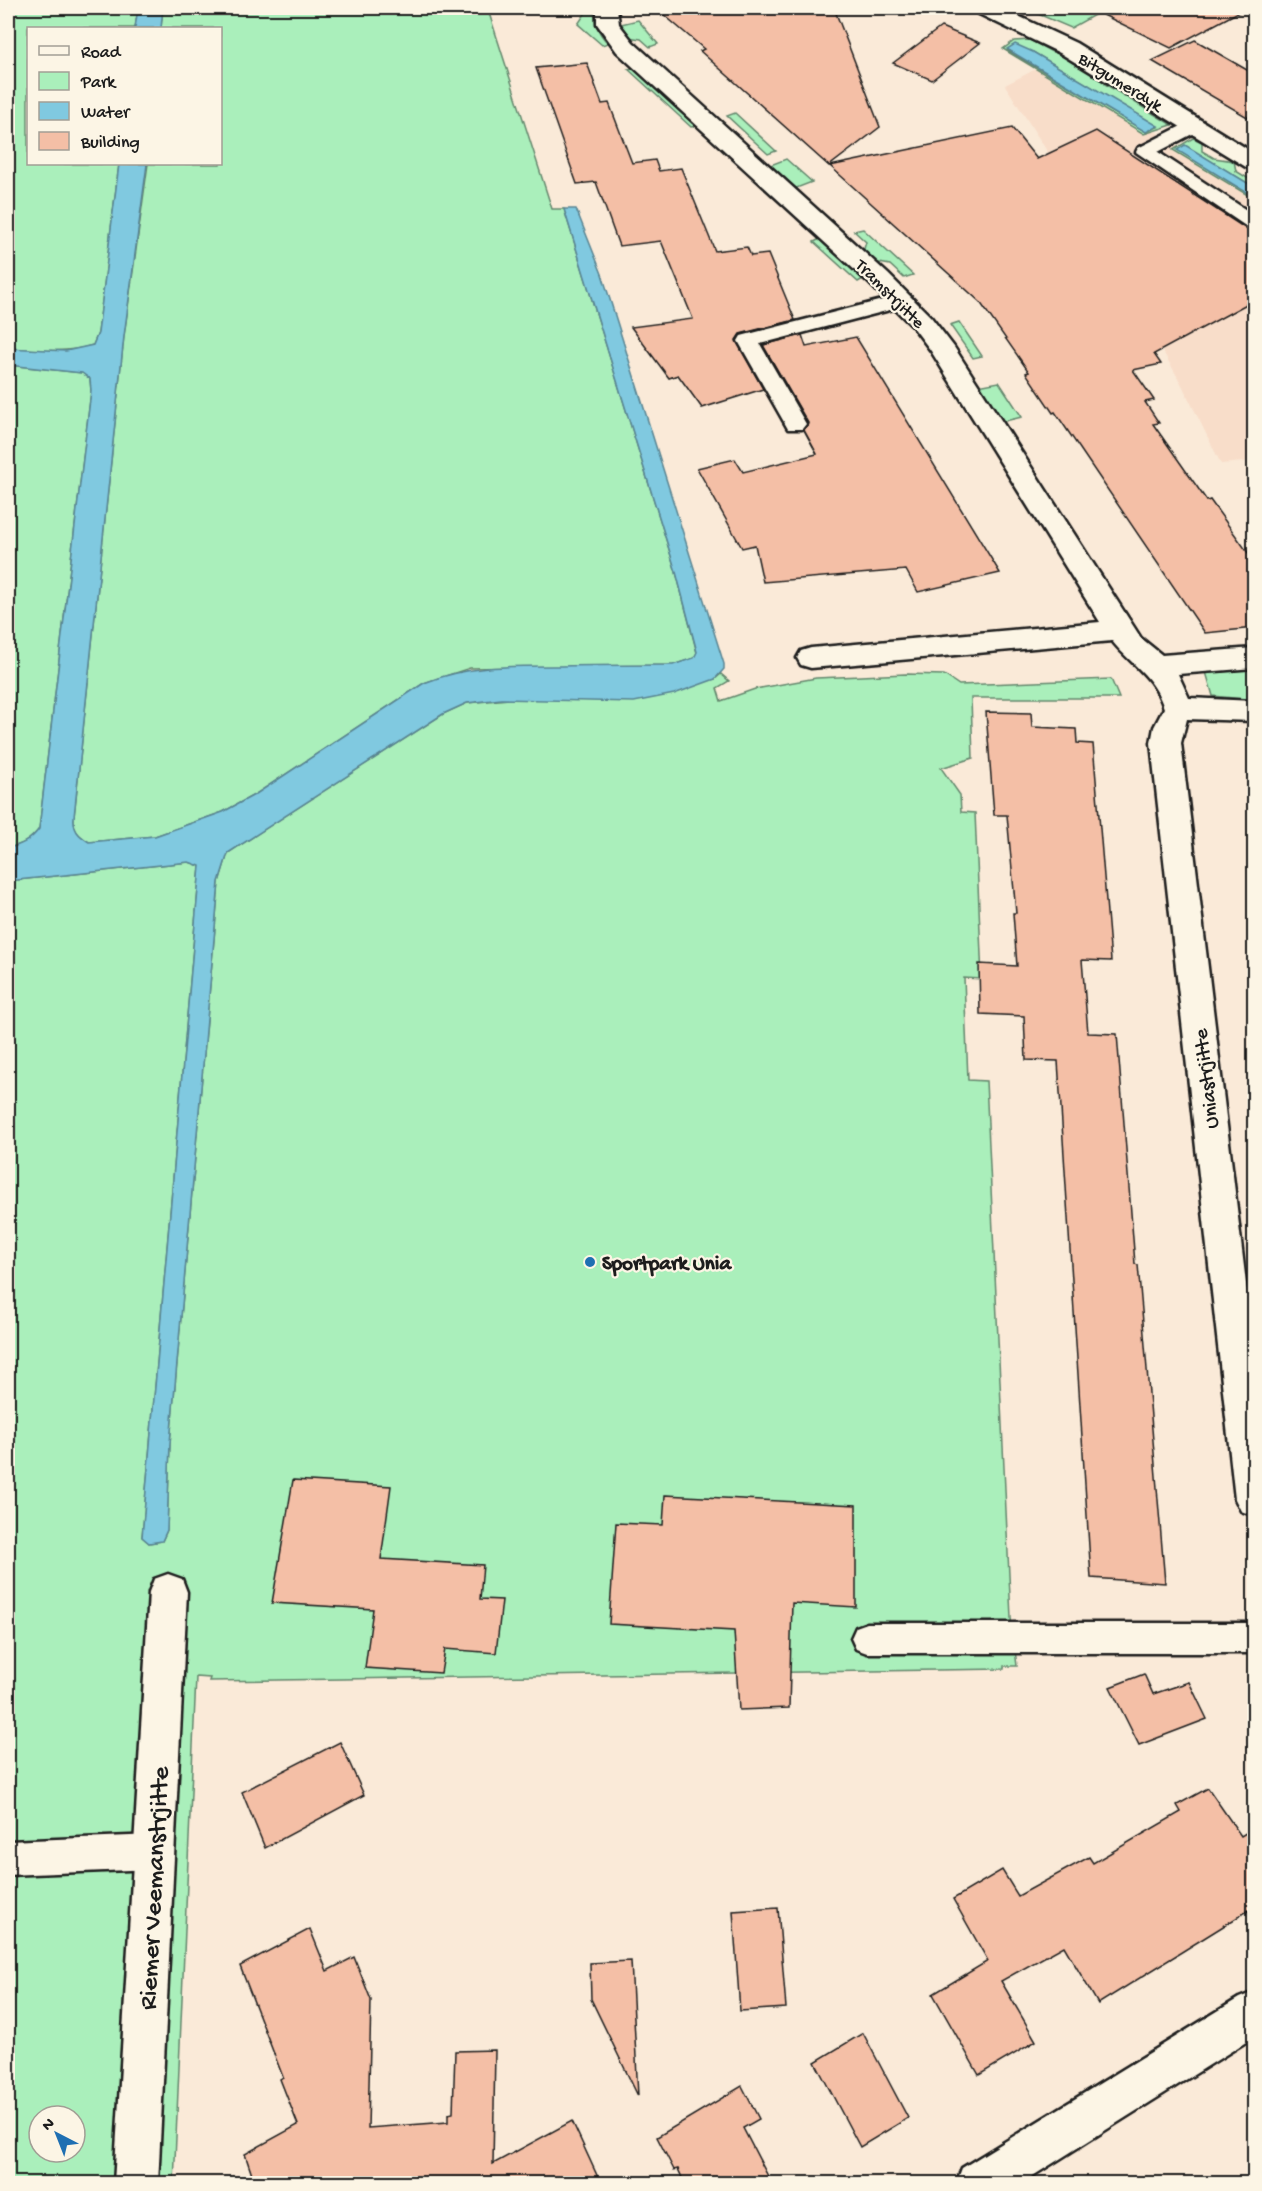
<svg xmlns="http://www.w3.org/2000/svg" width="1262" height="2191" font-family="'Gochi Hand',sans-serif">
<rect width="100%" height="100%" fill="#faead8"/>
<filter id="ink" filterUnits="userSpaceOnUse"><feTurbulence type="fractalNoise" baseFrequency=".0167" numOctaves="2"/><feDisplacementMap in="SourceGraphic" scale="12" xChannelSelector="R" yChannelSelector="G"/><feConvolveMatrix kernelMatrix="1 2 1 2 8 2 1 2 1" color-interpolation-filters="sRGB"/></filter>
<g filter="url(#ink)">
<path fill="#f8ddc9" d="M1038 68 1153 130 1254 197V461L1221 464 1181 383 1052 159 1005 85Z"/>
<g fill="#aaefbb" stroke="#63866c" stroke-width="1.5" fill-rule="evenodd">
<path d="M8 8H138L135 28H28V164H119L98 333 93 345C65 354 36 350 8 348Z"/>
<path d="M163 8H492L489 13 552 209H564L676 572 697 653 694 658 673 665 470 668 424 683 256 794 223 812 155 836 89 842C78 835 73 831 74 817L124 336 148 164H220V28H161Z"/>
<path d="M589 8H595C593 21 598 33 608 43L602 45 578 24Z"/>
<path d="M1024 8H1054L1062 11 1074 8H1102L1097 11 1098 13 1071 28Z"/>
<path d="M638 20 658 44 650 47 641 39 628 37 621 24Z"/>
<path d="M1030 40 1052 52H1065L1105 76V84L1172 125 1144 134 1003 49 1014 41ZM1007 50 1033 52 1158 127 1146 132Z"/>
<path d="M633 68 696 126 691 127 628 69Z"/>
<path d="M735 113 776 151 768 154 727 116Z"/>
<path d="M1193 138 1202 142V151L1214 158 1234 161 1236 171 1254 182V187L1185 146 1178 150 1254 197V199L1173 150Z"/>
<path d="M786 159 812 182 794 189 768 166Z"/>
<path d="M863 229 913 275 904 278 890 265 874 262 863 252 866 242 854 231Z"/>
<path d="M820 239 863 279 858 282 814 242Z"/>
<path d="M959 322 982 356 973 358 950 325Z"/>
<path d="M8 365 83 373 90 379 91 391 39 829C30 841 21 845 8 848Z"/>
<path d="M999 382 1022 417 1001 422 978 386Z"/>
<path d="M1249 668 1254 671V700L1213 696 1206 672Z"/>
<path d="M721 674 729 681 717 688 721 701 755 689 816 678 906 674 944 675 959 685 1111 679 1119 698H971L973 758 941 768 960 795 961 812 975 813 982 979 964 978 968 1080 986 1081 1011 1618 1017 1666H1004V1669L209 1681 210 1678 196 1677 174 2183H8V881L189 862 200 866 142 1537 149 1543 162 1541 167 1530 170 1443 219 882 228 853 443 714 467 703 715 679ZM39 2116H75V2152H39Z"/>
</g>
<g fill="#80c9e0" stroke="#588492" stroke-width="1.5">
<path d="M138 8H163L161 28H135Z"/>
<path d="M1015 44 1033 52 1158 126 1146 132 1007 49Z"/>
<path d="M1185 145 1254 187V197L1177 150Z"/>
<path d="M119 164H147L124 336 74 817C73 830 78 835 89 842L155 836 223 812 256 794 424 683C469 665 513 666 561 666 598 665 636 665 673 665L694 658 697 652 676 572 564 209H576L602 274 724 664V669L715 679 674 694 634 702 501 699 467 703 443 714 228 853 219 882 170 1443 167 1530 162 1541 149 1543 142 1537 200 866 189 862 8 881V848C21 845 30 841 39 829L91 391 90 379 82 373 8 365V348L66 351 93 345 98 333Z"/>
</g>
<g fill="#f4bfa6" stroke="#1c1c1c" stroke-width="1.5">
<path d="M656 8H834L880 127 829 166 700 51 704 49Z"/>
<path d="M1089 8H1246L1171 48Z"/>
<path d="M941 27 980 43 932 80 893 63Z"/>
<path d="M1195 40 1254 74V121L1152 61Z"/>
<path d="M587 63 602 104 609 103 632 163 655 160 659 171 681 168 715 251 747 247 751 256 768 254 795 320 740 334 736 340 763 389 702 408 678 375 669 378 631 327 693 319 661 241 619 246 596 182 577 184 536 68Z"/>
<path d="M1012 128 1037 159 1096 131 1254 234V300L1154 354 1161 364 1133 370 1154 400 1145 402 1159 423 1153 424 1207 501 1210 500 1254 561V628L1205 633 1055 412 1053 413 1026 373 1029 372 980 302 830 166Z"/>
<path d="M802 335 806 347 856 337 1000 573 918 592 906 570 763 582 755 545 742 548 697 468 735 459 743 472 817 454 804 430 808 423 763 345Z"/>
<path d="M986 712 1031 713 1032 727 1076 729 1077 743 1093 744 1111 961 1082 960 1088 1033 1117 1034 1135 1264 1138 1265 1143 1322 1165 1583 1091 1578 1058 1061 1026 1060 1024 1016 980 1014 979 964 1017 966 1013 913H1016L1007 815H994Z"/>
<path d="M293 1480 391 1486 381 1559 483 1565 480 1599 502 1600 496 1653 445 1649 441 1673 365 1668 373 1609 272 1603Z"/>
<path d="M665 1495 856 1505V1607L792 1603 789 1708 739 1710 734 1631 609 1624 616 1523 663 1525Z"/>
<path d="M1144 1674 1153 1694 1189 1682 1207 1719 1139 1745 1110 1687Z"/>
<path d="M340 1742 364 1795 265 1848 242 1792Z"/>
<path d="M1208 1788 1241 1836 1254 1828V1907L1098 2004 1064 1946 1001 1981 1036 2041 979 2075 933 1994 988 1961 953 1899 1002 1870 1018 1896 1089 1857 1093 1863 1181 1812 1177 1805Z"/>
<path d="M778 1908 786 2008 740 2011 733 1911Z"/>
<path d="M310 1929 327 1971 354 1957 371 2000 368 2128 448 2122V2114L453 2113 455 2051 495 2050 493 2164 572 2121 601 2184H255L245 2154 298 2125 280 2079 283 2077 240 1966Z"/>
<path d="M631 1961 638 2096 591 1999 590 1963Z"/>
<path d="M863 2033 908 2118 860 2147 815 2062Z"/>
<path d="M742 2086 759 2119 743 2128 772 2184H685L678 2169 674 2170 657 2137Z"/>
</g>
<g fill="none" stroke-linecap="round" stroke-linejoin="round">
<defs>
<g id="lane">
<path d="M1193 120 1200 122 1202 126 1200 130 1158 152 1254 215V229L1247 227 1136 152 1138 148Z"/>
<path d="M902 295 909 297 912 301 909 305 760 344 806 424 802 429H788L738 341 741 336Z"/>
<path d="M867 1623H1254V1653H867L856 1649 851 1638 856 1627Z"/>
<path d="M154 1835 166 1840 171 1852 166 1864 154 1869 8 1875V1841Z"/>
</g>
<g id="street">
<path d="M597 8H617L619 24 633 42 888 274 931 317 954 347 1141 638 1162 655 1254 648V668L1178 674 1189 698 1254 701V721L1187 719 1181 743 1254 1350V1516L1241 1511 1235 1499 1151 743 1154 727 1164 708C1153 674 1132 666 1112 641L811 668 801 665 797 658 801 651 811 648 1100 622 931 351 913 327 870 284 617 52 597 24Z"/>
<path d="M168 1574 182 1579 187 1592 158 2184H114L149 1592 154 1579Z"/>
<path d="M1254 1992V2037L1020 2184H956L962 2168 1239 1998Z"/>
</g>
<path id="secondary" d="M975 8H1001L1076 43 1254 153V169L1246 167 1060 53 977 13Z"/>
</defs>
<use href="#lane" stroke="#1c1c1c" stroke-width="5"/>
<use href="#street" stroke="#1c1c1c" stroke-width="5"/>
<use href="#secondary" stroke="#1c1c1c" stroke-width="5"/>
<use href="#lane" fill="#fcf5e5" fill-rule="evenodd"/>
<use href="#street" fill="#fcf5e5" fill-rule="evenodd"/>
<use href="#secondary" fill="#fcf5e5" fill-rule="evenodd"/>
</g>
</g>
<circle fill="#1f6fb2" stroke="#fcf5e5" stroke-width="2" cx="590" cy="1262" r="6"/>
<g text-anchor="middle" stroke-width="4.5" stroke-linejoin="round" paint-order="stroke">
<g font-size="18" fill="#1c1c1c" stroke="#fcf5e5">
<text transform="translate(1121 81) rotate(32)" y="6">Bitgumerdyk</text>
<text transform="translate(891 293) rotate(45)" y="6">Tramstrjitte</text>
</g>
<g font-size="21" fill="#1c1c1c" stroke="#fcf5e5">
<text transform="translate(1205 1079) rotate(-97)" y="7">Uniastrjitte</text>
</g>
<g font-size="21" font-weight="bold" fill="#1c1c1c" stroke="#fcf5e5" text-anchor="start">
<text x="602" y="1269">Sportpark Unia</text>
</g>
<g font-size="26" fill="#1c1c1c" stroke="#fcf5e5">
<text transform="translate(152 1888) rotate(-87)" y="9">Riemer Veemanstrjitte</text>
</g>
</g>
<rect width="1262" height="2191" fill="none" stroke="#fcf5e5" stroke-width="30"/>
<rect x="15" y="15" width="1232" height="2161" fill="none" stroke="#1c1c1c" stroke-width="2" filter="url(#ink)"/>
<rect x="27" y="27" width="195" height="138" fill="#fcf5e5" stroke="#a29e95" stroke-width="1.5"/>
<rect x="39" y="46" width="30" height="9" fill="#fcf5e5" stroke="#a29e95" stroke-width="1.5"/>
<text x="81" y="57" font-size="18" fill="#1c1c1c">Road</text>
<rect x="39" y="72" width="30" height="18" fill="#aaefbb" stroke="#a29e95" stroke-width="1.5"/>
<text x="81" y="87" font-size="18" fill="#1c1c1c">Park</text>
<rect x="39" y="102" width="30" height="18" fill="#80c9e0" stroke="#a29e95" stroke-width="1.5"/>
<text x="81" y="117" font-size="18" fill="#1c1c1c">Water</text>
<rect x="39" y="132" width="30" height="18" fill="#f4bfa6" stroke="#a29e95" stroke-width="1.5"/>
<text x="81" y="147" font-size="18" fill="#1c1c1c">Building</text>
<g transform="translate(57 2134) rotate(318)"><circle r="28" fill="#fcf5e5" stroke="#a29e95" stroke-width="1.5"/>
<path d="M0-4.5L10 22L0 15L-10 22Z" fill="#1f6fb2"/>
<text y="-9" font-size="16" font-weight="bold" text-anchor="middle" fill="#1c1c1c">N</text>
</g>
</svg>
